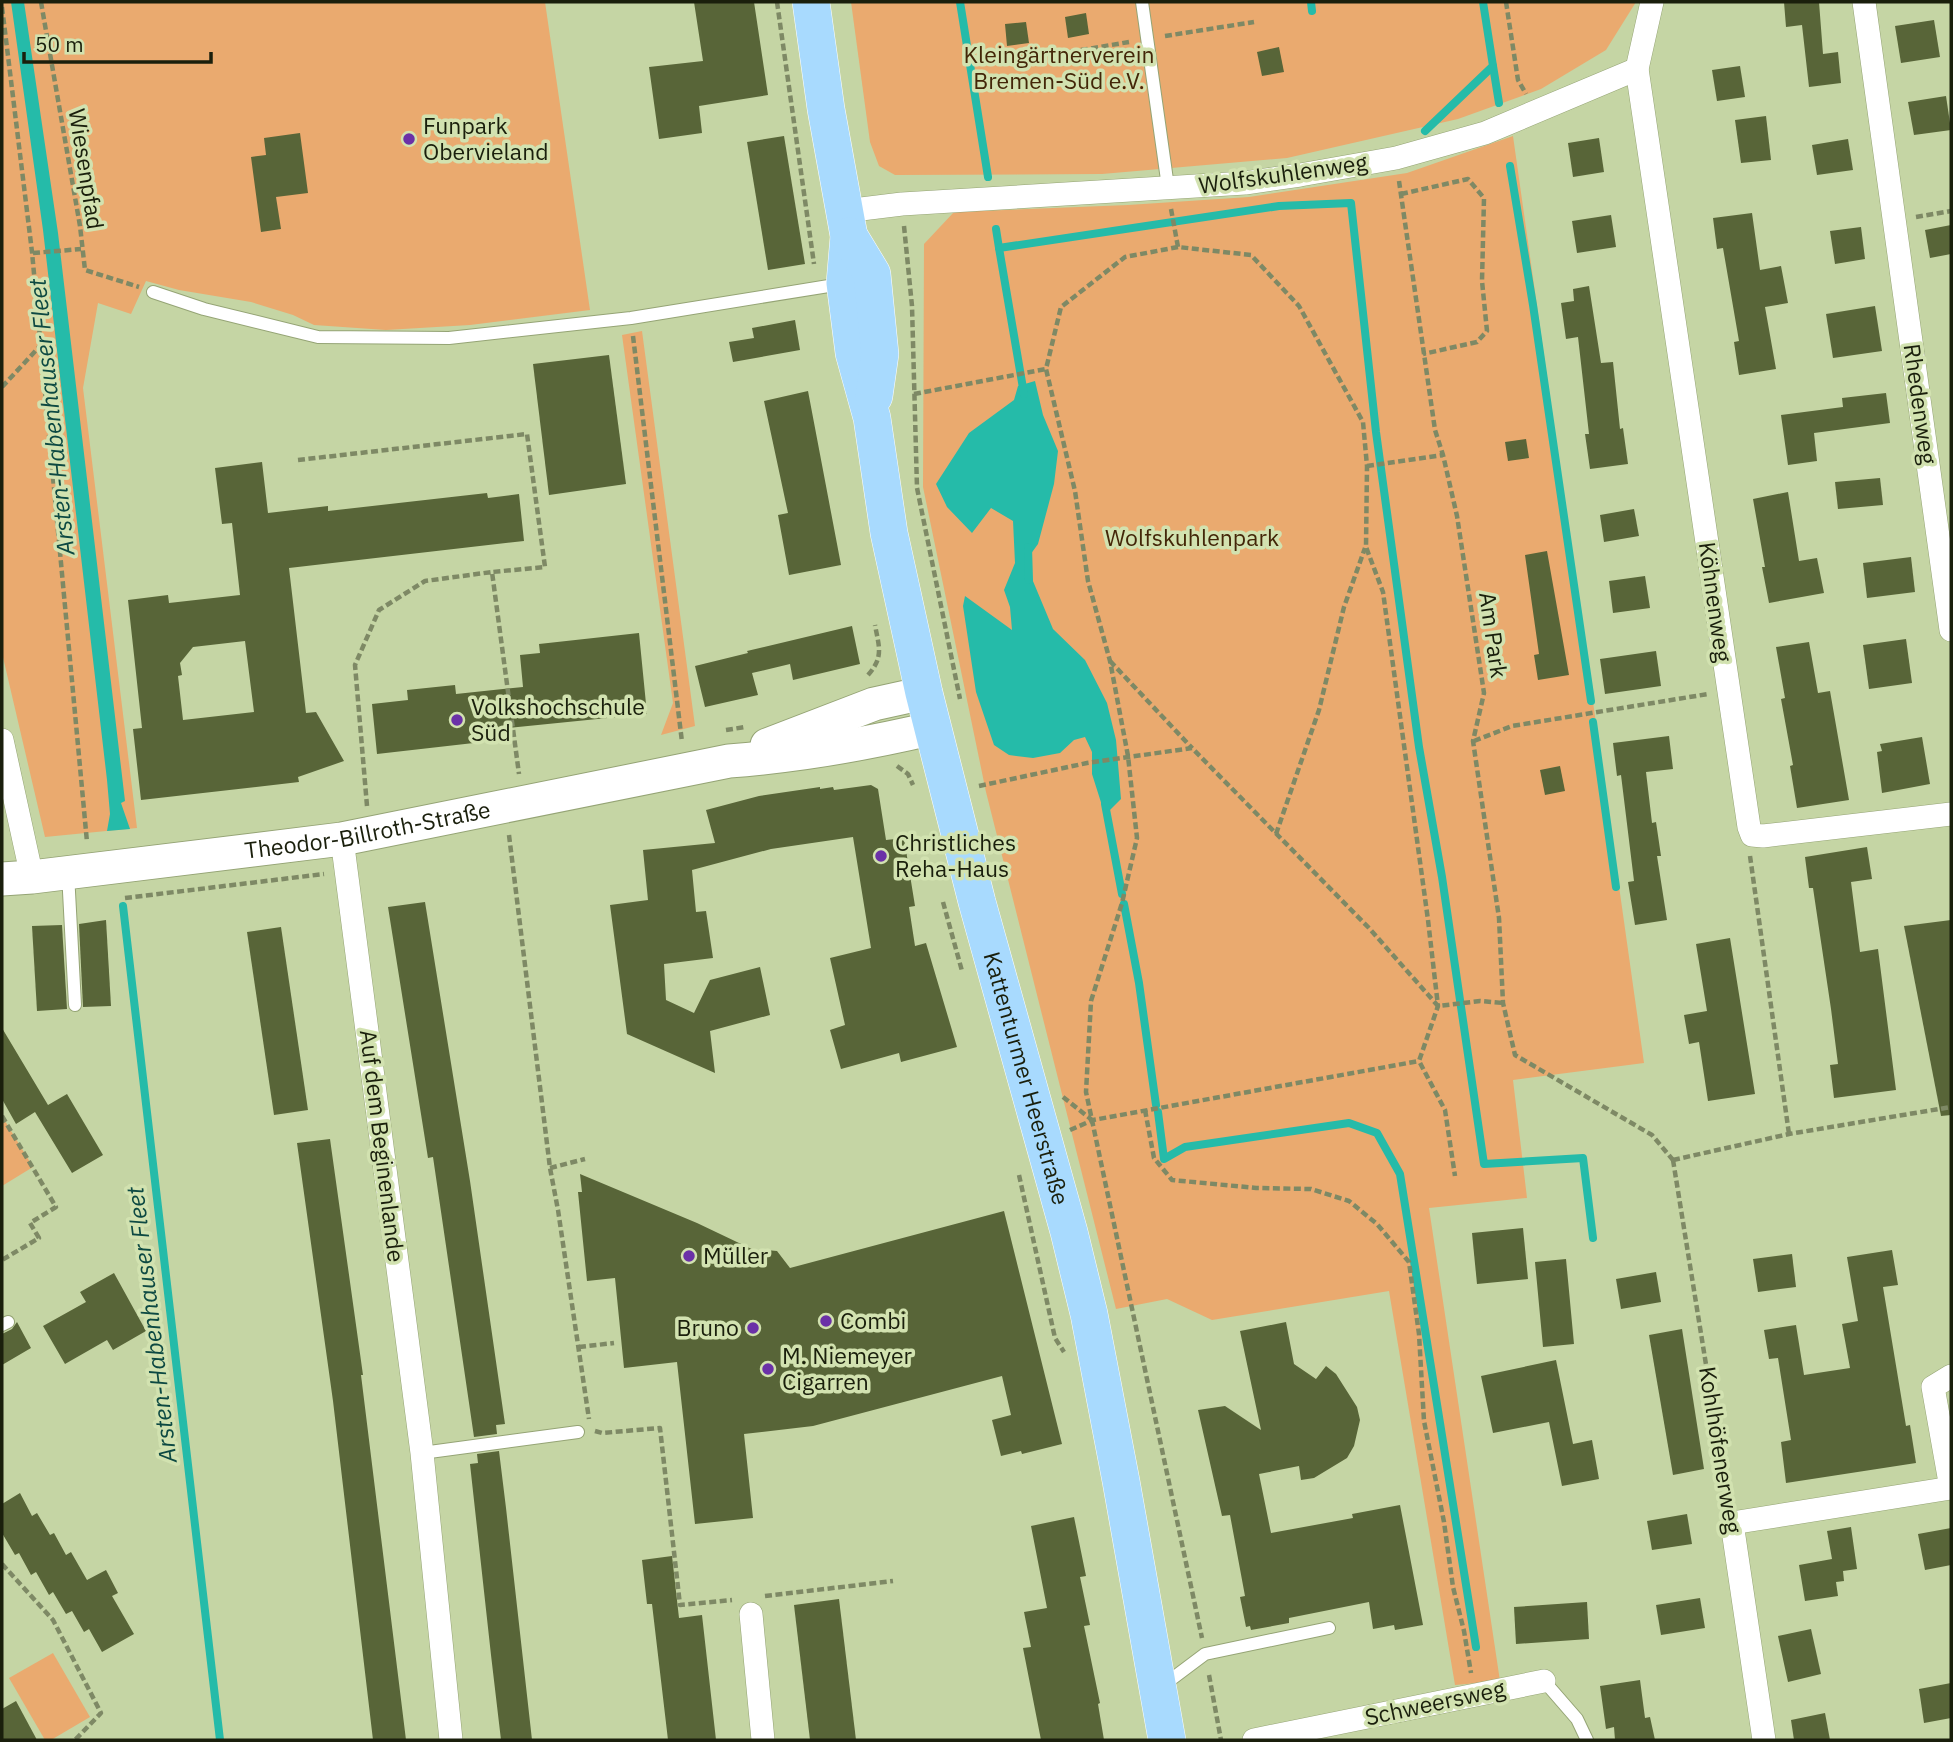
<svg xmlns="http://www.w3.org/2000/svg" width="1953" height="1742" font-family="'IBM Plex Sans',sans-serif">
<rect width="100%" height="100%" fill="#c5d5a4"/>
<g fill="#eaaa6f">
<path d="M2 2H545L590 310 470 325 386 330 314 325 293 315 251 302 179 290 146 281 131 314 98 303 83 388 137 828 45 837 2 653Z"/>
<path d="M851 2H1636L1606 50 1541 89 1458 119 1287 158 1102 174 895 175 879 166 870 142Z"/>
<path d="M1513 136 1644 1063 1513 1080 1527 1198 1429 1208 1500 1681 1455 1685 1389 1291 1212 1320 1167 1299 1116 1309 986 792 923 487 924 244 954 212 1128 205 1249 197 1407 173Z"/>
<path d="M642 331 695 726 661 735 673 703 622 335Z"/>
<path d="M2 1116 33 1167 2 1186Z"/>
<path d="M53 1653 90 1717 51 1740H45L9 1678Z"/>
</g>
<g fill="#25bba9">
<path d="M11 2H24L58 233 125 801 121 803 130 829 107 831 110 814 107 780 43 230Z"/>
<path d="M1035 381 1043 415 1058 451 1054 484 1038 544 1025 562 1053 629 1085 660 1107 703 1116 740 1121 799 1105 815 1092 774V752L1085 737 1074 740 1060 753 1033 758 1009 755 994 745 976 692 963 606 965 596 1012 630 1010 607 1004 590 1015 563 1013 521 991 508 972 533 947 507 936 484 969 433 1014 400 1018 386Z"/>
</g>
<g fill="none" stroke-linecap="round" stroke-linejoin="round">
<g stroke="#25bba9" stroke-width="8">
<path d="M960 2 988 177"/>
<path d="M1311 2 1312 11"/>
<path d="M1493 66 1499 103"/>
<path d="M1425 131 1493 66 1483 2"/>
<path d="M1510 166 1533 305 1591 701"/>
<path d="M996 229 999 248"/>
<path d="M1024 394 999 248 1279 206 1351 203 1376 432 1419 747 1442 877 1484 1164 1583 1158 1593 1238"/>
<path d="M1028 547 1029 580"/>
<path d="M1593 722 1616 887"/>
<path d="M1105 804 1122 894"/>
<path d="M1124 904 1139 983 1156 1105"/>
<path d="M123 906 220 1740"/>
<path d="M1158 1112 1164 1159 1185 1147 1349 1123 1377 1133 1400 1174 1476 1647"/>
</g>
</g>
<g fill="#586538" fill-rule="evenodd">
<path d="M694 2H754L768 95 699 106 702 133 659 139 649 67 703 61Z"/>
<path d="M1784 2H1819L1823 54 1838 52 1841 83 1809 87 1802 25 1786 27Z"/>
<path d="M1086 13 1089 34 1068 38 1065 17Z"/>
<path d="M1934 20 1940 57 1901 63 1895 26Z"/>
<path d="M1026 22 1029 43 1007 46 1005 24Z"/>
<path d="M1279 47 1284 72 1262 76 1257 52Z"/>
<path d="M1740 66 1745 97 1717 101 1712 70Z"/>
<path d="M1946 96 1951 130 1914 135 1908 102Z"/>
<path d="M1766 116 1771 160 1741 163 1735 120Z"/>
<path d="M300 133 308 193 276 197 281 229 261 232 251 157 266 155 264 138Z"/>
<path d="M784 136 805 264 768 270 747 142Z"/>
<path d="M1599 138 1604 172 1573 177 1568 143Z"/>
<path d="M1848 139 1853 170 1817 175 1812 145Z"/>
<path d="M1752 213 1760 270 1781 266 1788 303 1765 307 1776 369 1739 375 1734 342 1739 341 1723 248 1717 249 1713 218Z"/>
<path d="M1611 215 1616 247 1577 253 1572 221Z"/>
<path d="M1951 225V254L1930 258 1925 230Z"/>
<path d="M1861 227 1865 259 1835 264 1830 231Z"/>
<path d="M1589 286 1601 363 1613 362 1620 429 1623 428 1628 464 1590 469 1585 434H1589L1578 337 1566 339 1561 303 1574 301 1573 289Z"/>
<path d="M1875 306 1882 351 1833 358 1826 314Z"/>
<path d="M795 320 800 350 733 362 729 342 754 338 752 328Z"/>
<path d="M609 355 626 484 549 495 533 364Z"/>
<path d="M808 391 841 565 789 575 778 515 788 513 764 401Z"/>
<path d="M1886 393 1890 423 1814 433 1817 461 1788 465 1781 415 1843 407 1842 398Z"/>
<path d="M1526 439 1529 458 1508 461 1505 442Z"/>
<path d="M262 462 268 513 328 506V511L487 493 488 498 519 494 524 541 289 568 306 713 316 712 344 761 298 777 299 782 141 800 133 729 142 728 128 600 168 595 169 603 240 595 232 523 222 524 215 468ZM245 641 254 712 183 720 178 676 182 675 180 663 193 647Z"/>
<path d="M1880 478 1883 505 1838 509 1835 482Z"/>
<path d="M1788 492 1799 561 1817 558 1824 593 1769 603 1762 567H1765L1753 499Z"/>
<path d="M1634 509 1639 536 1604 542 1600 515Z"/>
<path d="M1547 551 1569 675 1538 680 1534 655 1539 654 1525 555Z"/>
<path d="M1911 557 1915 592 1867 598 1863 563Z"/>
<path d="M1645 576 1650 608 1613 613 1609 581Z"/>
<path d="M852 626 860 664 793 680 790 664 752 673 758 695 705 707 695 666 748 653 747 651Z"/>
<path d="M639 633 647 714 498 729 500 740 377 754 372 704 408 700 407 690 455 685 456 694 523 687 520 655 540 653 539 644Z"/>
<path d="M1906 639 1912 683 1869 689 1863 645Z"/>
<path d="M1809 642 1818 693 1830 691 1849 800 1797 808 1790 766 1793 765 1781 699 1785 698 1776 647Z"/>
<path d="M1656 651 1661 686 1605 694 1600 659Z"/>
<path d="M1669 736 1673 769 1646 772 1652 823 1656 822 1661 856H1657L1667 920 1635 925 1628 882 1634 881 1621 775 1617 776 1613 743Z"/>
<path d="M1922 737 1930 784 1882 793 1877 752 1882 751 1880 744Z"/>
<path d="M1560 766 1565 791 1545 795 1540 770Z"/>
<path d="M871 785 878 789 886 840 904 838 915 906 909 907 915 946 926 943 957 1047 901 1062 899 1053 841 1069 830 1030 845 1025 830 958 871 948 853 837 771 849 692 870 696 912 706 911 713 958 664 964 666 1000 694 1013 710 980 760 967 770 1015 710 1031 715 1073 627 1034 610 905 648 900 643 850 715 843 706 810 759 796 820 787V789L833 787 834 790Z"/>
<path d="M1867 847 1872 879 1851 882 1860 952 1878 949 1896 1090 1834 1098 1830 1065 1838 1064 1831 1009 1813 888H1809L1805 857Z"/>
<path d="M425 902 470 1181 505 1424 496 1425 497 1434 474 1437 433 1157 428 1158 388 907Z"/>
<path d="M106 920 111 1006 83 1007 79 924Z"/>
<path d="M1951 920V1115L1941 1116 1904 926Z"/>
<path d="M62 925 67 1009 37 1011 32 926Z"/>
<path d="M281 927 308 1110 274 1115 247 932Z"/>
<path d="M1730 938 1755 1094 1708 1101 1699 1042 1689 1044 1684 1015 1707 1011 1696 944Z"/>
<path d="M2 1028 48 1105 67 1094 103 1155 72 1173 35 1112 16 1124 2 1099Z"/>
<path d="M330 1139 363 1375H361L406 1740H373L333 1401 297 1143Z"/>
<path d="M580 1174 697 1223 760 1253 766 1250 777 1251 790 1268 1004 1211 1062 1444 1022 1454 1021 1451 1001 1456 992 1420 1011 1415 1002 1376 813 1426 744 1434 753 1518 695 1524 677 1362 624 1368 615 1278 587 1281 578 1192H582Z"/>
<path d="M1523 1228 1528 1279 1477 1284 1472 1233Z"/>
<path d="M1892 1250 1898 1285 1883 1287 1906 1426 1910 1425 1916 1463 1786 1483 1781 1442 1791 1440 1778 1358 1769 1359 1764 1330 1796 1325 1804 1375 1850 1368 1842 1324 1858 1321 1847 1257Z"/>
<path d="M1792 1254 1796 1287 1758 1292 1753 1259Z"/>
<path d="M1566 1259 1574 1344 1543 1347 1535 1262Z"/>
<path d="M1656 1272 1661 1302 1621 1309 1616 1279Z"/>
<path d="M114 1273 146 1331 113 1350 107 1340 65 1364 43 1326 86 1302 80 1292Z"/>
<path d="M17 1322 31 1348 2 1365V1334L12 1329Z"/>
<path d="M1286 1322 1294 1364 1316 1379 1326 1366 1336 1374 1357 1407 1360 1420 1354 1446 1347 1458 1314 1478 1301 1480 1299 1466 1259 1474 1271 1533 1353 1518 1352 1514 1400 1505 1423 1625 1395 1630 1394 1625 1373 1629 1369 1602 1289 1618V1623L1251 1630 1250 1626 1246 1627 1240 1597 1245 1596 1230 1515 1222 1516 1198 1410 1225 1406 1261 1430 1240 1331Z"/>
<path d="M1682 1329 1704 1469 1673 1475 1649 1335Z"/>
<path d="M1556 1360 1573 1444 1592 1440 1599 1479 1562 1486 1549 1422 1493 1433 1481 1376Z"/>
<path d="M499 1451 506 1508 532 1740H501L491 1655 470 1464 478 1463 477 1454Z"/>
<path d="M20 1493 32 1516 37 1513 50 1535 54 1533 66 1555 71 1552 87 1580 106 1570 118 1593 112 1596 134 1634 102 1652 89 1629 84 1632 72 1611 66 1614 53 1592 49 1595 36 1572 31 1575 19 1553 15 1555 2 1533V1504Z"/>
<path d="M1687 1514 1692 1544 1652 1550 1647 1521Z"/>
<path d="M1074 1517 1086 1576 1080 1577 1090 1625 1084 1626 1100 1703 1098 1704 1104 1740H1041L1023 1648 1031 1647 1024 1612 1047 1608 1031 1526Z"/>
<path d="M1851 1527 1857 1569 1843 1571 1844 1581 1836 1582 1838 1596 1805 1601 1799 1565 1832 1559 1827 1531Z"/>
<path d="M1951 1528V1565L1925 1570 1918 1534Z"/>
<path d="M672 1556 679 1618 702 1615 716 1740H668L652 1604H647L642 1560Z"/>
<path d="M1700 1598 1705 1628 1661 1635 1656 1605Z"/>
<path d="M839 1599 856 1740H810L794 1605Z"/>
<path d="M1587 1602 1589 1639 1516 1644 1514 1607Z"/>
<path d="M1811 1629 1821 1674 1788 1682 1778 1636Z"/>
<path d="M1640 1680 1645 1718 1650 1717 1655 1740H1615L1614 1727 1606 1729 1600 1686Z"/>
<path d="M1951 1683V1718L1924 1723 1919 1689Z"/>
<path d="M16 1701 37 1740H2V1709Z"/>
<path d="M1825 1713 1830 1740H1794L1791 1720Z"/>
</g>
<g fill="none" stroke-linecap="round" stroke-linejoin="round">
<defs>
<g id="lane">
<path d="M1142 2 1168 187"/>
<path d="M153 292 204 309 318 337 449 338 631 318 841 284"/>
<path d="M68 873 75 1005"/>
<path d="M2 1325 8 1322"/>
<path d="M422 1453 578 1432"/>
<path d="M1544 1681 1577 1719 1587 1740"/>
<path d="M1161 1687 1205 1654 1329 1628"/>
</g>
<g id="street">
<path d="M1864 2 1951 630"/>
<path d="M1637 69 1749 827 1752 835 1763 836 1951 814"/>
<path d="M845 211 902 204 1245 183 1300 175 1396 158 1485 133 1637 69 1652 2"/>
<path d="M2 740 32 877"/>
<path d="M342 839 422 1453 451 1740"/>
<path d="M1951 1488 1933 1387 1951 1376"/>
<path d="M751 1614 763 1740"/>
<path d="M1254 1740 1544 1681"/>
<path d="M1764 1740 1732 1523 1951 1488"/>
</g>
<g id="secondary">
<path d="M767 745 874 704 924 693"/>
<path id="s1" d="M2 879 32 877 342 839 729 761C798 756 866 744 934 728"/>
</g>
<g id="primary">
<path id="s2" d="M811 2 826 109 849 236 845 283 854 353 872 418 889 533 924 693 977 902 1069 1232 1089 1314 1121 1481 1167 1740"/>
<path d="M849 236 872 274 880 354 874 396"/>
</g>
</defs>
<use href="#lane" stroke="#95a475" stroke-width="14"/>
<use href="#street" stroke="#95a475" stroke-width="24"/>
<use href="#secondary" stroke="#95a475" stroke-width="35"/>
<use href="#primary" stroke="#fff" stroke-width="38"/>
<g stroke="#7e8965" stroke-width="4.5" stroke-dasharray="7 3.5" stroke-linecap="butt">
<path d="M41 2 80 226 85 270 139 287"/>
<path d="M777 2 814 264"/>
<path d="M1506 2 1518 80 1526 94"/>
<path d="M2 7 32 252 87 842"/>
<path d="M1165 36 1254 22"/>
<path d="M998 64 1129 42"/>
<path d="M1399 181 1435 430 1443 455 1457 516 1484 693 1473 741 1499 918 1503 1003 1515 1055 1652 1135 1673 1160"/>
<path d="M1401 194 1468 179 1484 198 1482 281 1487 331 1477 342 1423 354"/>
<path d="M1171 209 1178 247 1251 255 1299 306 1363 422 1367 466 1366 547 1383 592 1428 920 1438 1006 1419 1061 1445 1110 1455 1176"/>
<path d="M1916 217 1951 211"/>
<path d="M904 226 912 306 917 488 960 699"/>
<path d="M1178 247 1125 257 1061 307 1046 369 1075 491 1088 581 1110 661 1128 756 1137 838 1122 903 1091 1001 1086 1092 1202 1638"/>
<path d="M33 253 81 249"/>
<path d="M633 336 682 742"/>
<path d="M2 387 41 345"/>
<path d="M914 394 1046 369"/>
<path d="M298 460 527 434 545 567 492 572"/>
<path d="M1367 466 1443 455"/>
<path d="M1110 661 1192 748"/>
<path d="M868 675C884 657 879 647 875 625"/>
<path d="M726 730 745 727"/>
<path d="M1474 741 1512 726 1708 694"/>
<path d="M897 766 908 774 913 785"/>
<path d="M979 786 1087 763 1192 748 1369 928 1438 1006 1480 1001 1503 1003"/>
<path d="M367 806 355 665 379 610 425 581 492 572 519 774"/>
<path d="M1276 834 1319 710 1344 607 1365 548"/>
<path d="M509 835 550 1168 558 1210 589 1419"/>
<path d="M1750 856 1789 1134"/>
<path d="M125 898 324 874"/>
<path d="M943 902 962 971"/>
<path d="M1063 1097 1092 1120"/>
<path d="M1145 1110 1154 1158 1172 1180 1256 1188 1311 1189 1349 1201 1377 1224 1409 1262 1419 1334 1424 1421 1444 1522 1453 1587 1464 1631 1471 1673"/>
<path d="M2 1116 56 1207 30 1223 39 1238 2 1260"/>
<path d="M1070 1130 1093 1120 1419 1061"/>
<path d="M1673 1160 1728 1501"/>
<path d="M1673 1160 1789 1134 1951 1107"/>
<path d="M550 1168 585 1159"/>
<path d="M1019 1175 1055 1338 1064 1352"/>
<path d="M579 1347 614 1343"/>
<path d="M595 1431 602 1433 660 1428 680 1605 732 1600"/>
<path d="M2 1564 53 1620 101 1713 75 1740"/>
<path d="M765 1596 893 1581"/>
<path d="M1209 1675 1221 1740"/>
</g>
<use href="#lane" stroke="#fff" stroke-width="12"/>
<use href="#street" stroke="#fff" stroke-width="23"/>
<use href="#secondary" stroke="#fff" stroke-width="33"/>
<use href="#primary" stroke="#a8dafe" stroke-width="37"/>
</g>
<g fill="#6b31a7" stroke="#d2e2b0" stroke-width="2.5">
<circle cx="409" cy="139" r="7"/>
<circle cx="457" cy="720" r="7"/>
<circle cx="881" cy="856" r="7"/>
<circle cx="689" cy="1256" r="7"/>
<circle cx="826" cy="1321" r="7"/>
<circle cx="753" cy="1328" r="7"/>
<circle cx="768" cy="1369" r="7"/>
</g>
<g text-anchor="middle" stroke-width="7" stroke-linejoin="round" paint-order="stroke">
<g font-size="23" fill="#432608" stroke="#d2e2b0">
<text x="1059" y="63">Kleingärtnerverein<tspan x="1059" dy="26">Bremen-Süd e.V.</tspan></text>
<text x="1192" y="546">Wolfskuhlenpark</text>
</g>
<g font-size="23" fill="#1a1f0c" stroke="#d2e2b0" text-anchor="start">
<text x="423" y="134">Funpark<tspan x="423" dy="26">Obervieland</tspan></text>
<text x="471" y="715">Volkshochschule<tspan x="471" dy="26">Süd</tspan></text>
<text x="895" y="851">Christliches<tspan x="895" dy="26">Reha-Haus</tspan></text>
<text x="703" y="1264">Müller</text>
<text x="840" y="1329">Combi</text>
<text x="739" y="1336" text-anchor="end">Bruno</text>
<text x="782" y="1364">M. Niemeyer<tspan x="782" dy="26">Cigarren</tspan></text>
</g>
<g font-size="23" fill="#1a1f0c" stroke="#d2e2b0">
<text transform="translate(86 169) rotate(81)" y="8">Wiesenpfad</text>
<text transform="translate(1283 174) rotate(-8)" y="8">Wolfskuhlenweg</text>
<text transform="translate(1920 404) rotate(82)" y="8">Rhedenweg</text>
<text transform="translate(1715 602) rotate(82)" y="8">Köhnenweg</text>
<text transform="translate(1493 635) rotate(82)" y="8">Am Park</text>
<text dy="8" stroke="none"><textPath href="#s1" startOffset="369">Theodor-Billroth-Straße</textPath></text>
<text dy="8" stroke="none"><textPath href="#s2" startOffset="1101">Kattenturmer Heerstraße</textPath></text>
<text transform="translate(382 1146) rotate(83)" y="8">Auf dem Beginenlande</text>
<text transform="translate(1720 1450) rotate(81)" y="8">Kohlhöfenerweg</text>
<text transform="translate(1435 1703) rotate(-12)" y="8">Schweersweg</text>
</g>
<g font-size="24" font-style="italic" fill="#0d4942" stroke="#d2e2b0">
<text transform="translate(52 417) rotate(-96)" y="8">Arsten-Habenhauser Fleet</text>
<text transform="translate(152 1325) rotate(-97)" y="8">Arsten-Habenhauser Fleet</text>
</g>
</g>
<rect width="1953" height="1742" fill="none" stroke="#1a1f0c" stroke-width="7"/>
<path d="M24 52v10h187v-10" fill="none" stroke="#1a1f0c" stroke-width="3.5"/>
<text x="35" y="52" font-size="21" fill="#1a1f0c" stroke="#d2e2b0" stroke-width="5" paint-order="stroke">50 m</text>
</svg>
